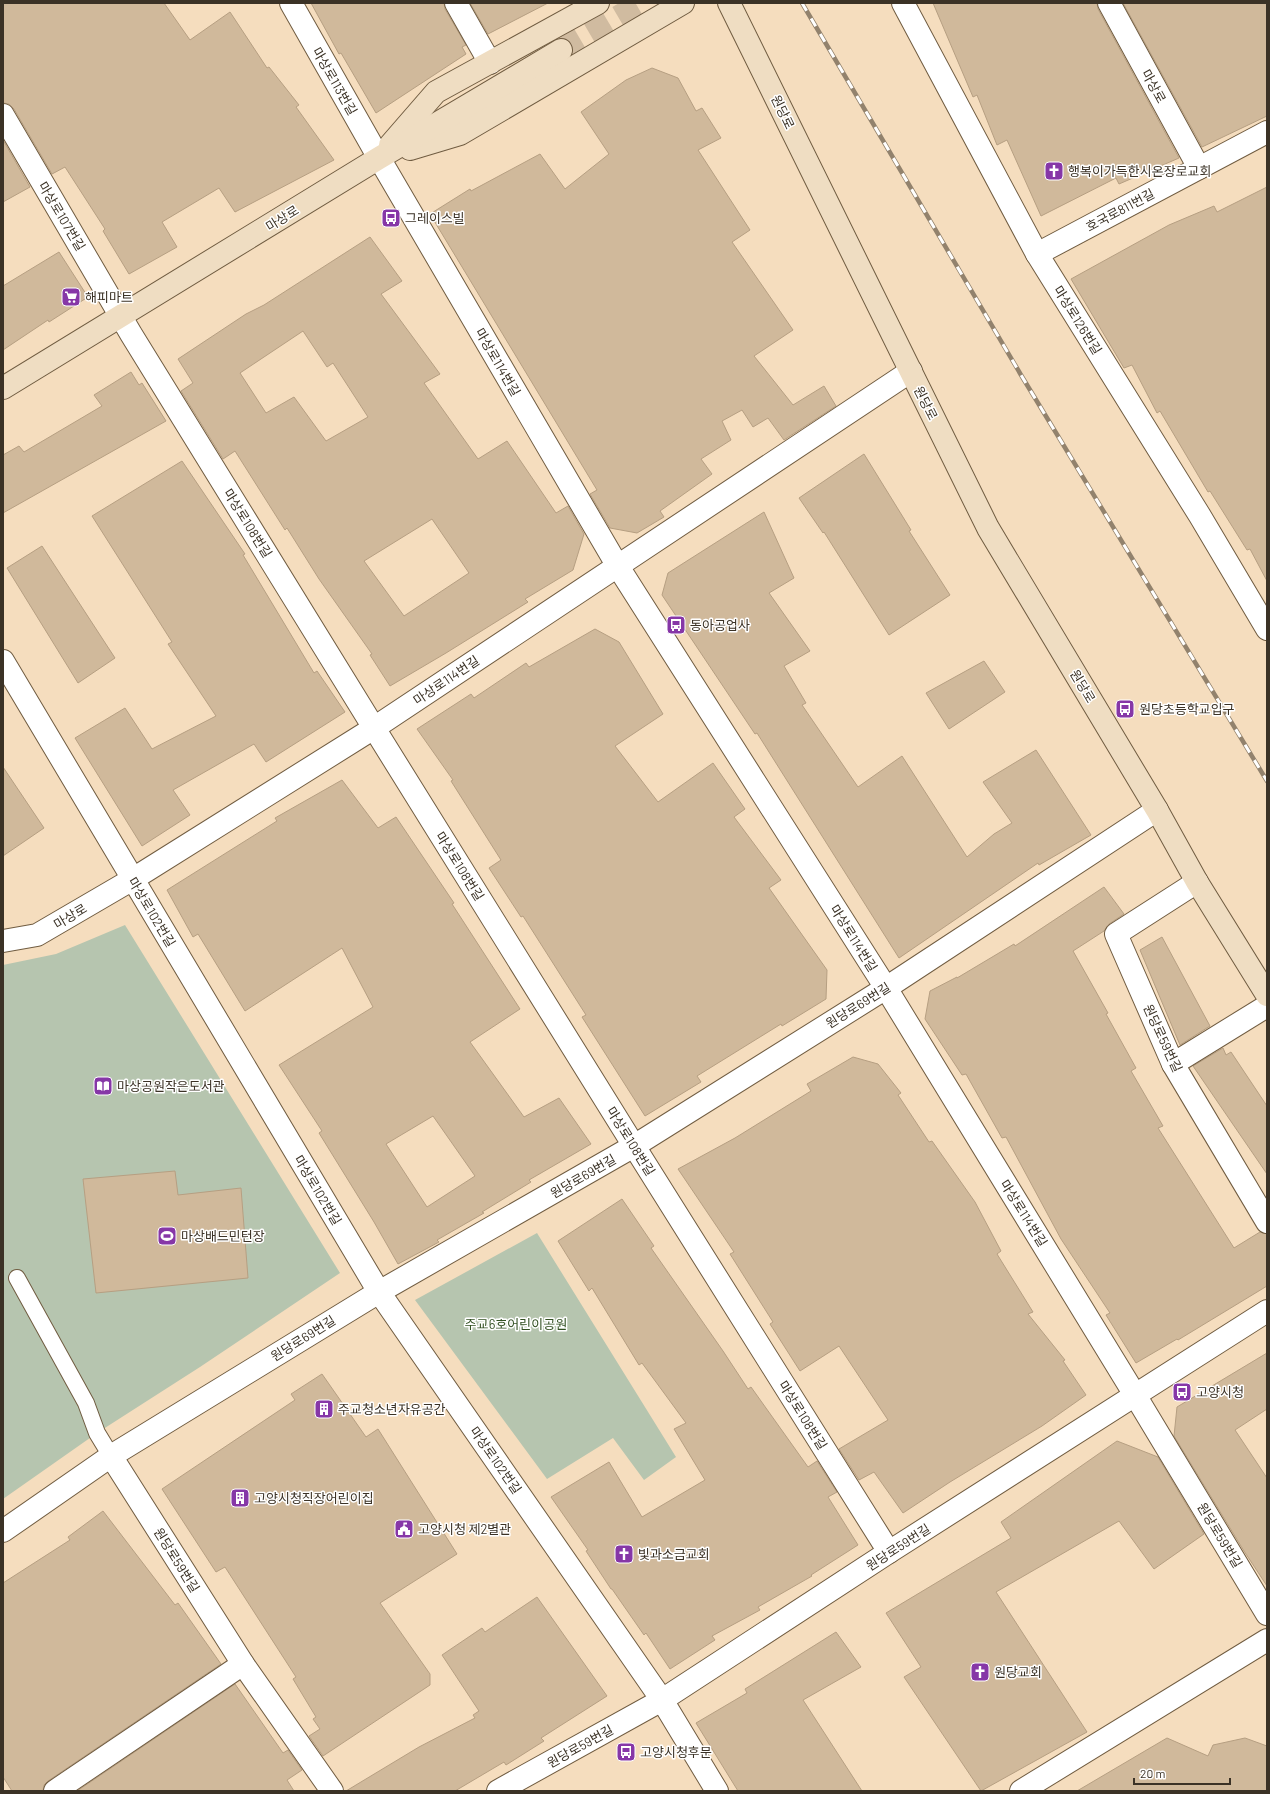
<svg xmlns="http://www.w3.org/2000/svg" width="1270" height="1794" font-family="Barlow,'Noto Sans KR',sans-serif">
<rect width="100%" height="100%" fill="#f5ddbe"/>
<g fill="#b6c5af">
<path d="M125 925 340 1273 200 1367 97 1433 3 1499V965L56 954Z"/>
<path d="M537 1233 676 1457 644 1480 613 1438 547 1479 415 1300Z"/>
</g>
<g fill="#d0b99b" stroke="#b69f82" fill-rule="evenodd">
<path d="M3 3H164L190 40 230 12 267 68 269 67 299 105 296 107 334 160 235 212 219 188 162 222 177 247 129 274 103 231 105 229 65 167 52 174 14 109 9 104 3 103Z"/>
<path d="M311 3H444L445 9 466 45 462 47 466 54 376 113 341 53 339 54Z"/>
<path d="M470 3H548L488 34Z"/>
<path d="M933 3H1097L1098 9 1179 158 1119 184 1116 178 1041 216 1007 140 997 145 977 95 973 97Z"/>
<path d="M1123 3H1267V116L1202 147Z"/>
<path d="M652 68 678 78 696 111 702 108 721 138 698 150 750 230 732 242 793 330 754 356 793 405 824 386 836 406 784 440 768 418 753 427 742 410 722 421 731 440 701 459 712 474 660 511 664 517 637 533 610 528 590 494 597 490 430 214 470 189 471 191 540 154 565 189 609 154 581 112 626 80Z"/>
<path d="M3 140 30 187 3 202Z"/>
<path d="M1267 187V581L1250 549 1247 550 1210 491 1208 492 1160 411 1157 413 1132 365 1124 368 1071 279 1169 225 1214 206 1217 212Z"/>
<path d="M370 237 402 281 381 294 440 374 424 383 478 459 507 441 556 513 568 506 584 534 573 570 525 599 528 602 446 653 390 686 370 655 372 654 319 579 287 528 285 530 235 451 223 459 181 391 193 383 178 359 246 314 264 305ZM303 331 327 367 333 363 368 417 326 441 294 397 266 413 240 373ZM432 519 469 573 404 616 364 561Z"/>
<path d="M59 252 88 297 49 322 48 320 3 350V286Z"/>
<path d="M131 372 139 385 142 383 166 421 3 513V455L19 446 24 452 102 406 94 395Z"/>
<path d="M864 454 911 530 909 531 950 595 889 635 824 532 823 533 799 498Z"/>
<path d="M182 461 245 554 243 555 314 673 317 671 345 712 266 762 254 744 173 790 190 815 142 846 75 738 125 708 152 749 216 716 168 644 172 642 92 516Z"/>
<path d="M764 512 794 578 769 593 810 651 784 666 806 703 802 705 858 787 902 756 967 857 994 834 1012 823 983 782 1036 750 1091 835 1039 865 1038 863 899 958 757 733 755 734 662 595 668 573Z"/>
<path d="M42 546 115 658 78 683 7 568Z"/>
<path d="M595 629 619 642 663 714 615 746 658 802 713 763 745 809 734 817 781 880 769 888 827 970 826 999 782 1026 781 1024 697 1076 701 1082 645 1116 582 1017 586 1015 523 916 521 917 489 868 501 860 451 781 453 780 417 729 471 694 474 698 526 663 529 667Z"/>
<path d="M984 661 1005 692 949 729 926 693Z"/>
<path d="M3 767 44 828 3 856Z"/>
<path d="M342 780 378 828 396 817 454 903 452 904 520 1009 470 1042 524 1117 559 1098 591 1144 529 1180 531 1182 482 1212 484 1213 437 1240 439 1242 398 1264 374 1222 319 1133 322 1131 279 1065 373 1007 342 948 245 1011 198 934 193 937 167 890 277 821 275 818ZM433 1116 475 1176 427 1207 386 1144Z"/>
<path d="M1104 887 1124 914 1109 924 1104 931 1073 951 1108 1013 1106 1014 1136 1068 1131 1071 1163 1126 1158 1128 1234 1248 1260 1232 1267 1234V1286L1178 1340 1177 1339 1136 1363 1106 1315 1110 1313 1061 1239 1006 1137 1002 1138 966 1074 962 1075 925 1019 930 991 957 977V978L1014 944 1015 946Z"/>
<path d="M1162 937 1210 1026 1180 1045 1140 950Z"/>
<path d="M1223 1048 1226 1055 1231 1052 1267 1106V1174L1193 1066Z"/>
<path d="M853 1057 878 1064 901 1093 898 1095 929 1142 932 1141 975 1202 1001 1251 997 1254 1033 1312 1028 1314 1065 1360 1063 1361 1086 1395 1042 1426 950 1482 903 1513 874 1472 859 1480 839 1449 888 1420 839 1346 800 1371 770 1324 773 1322 730 1254 734 1252 678 1169 735 1138 811 1091 807 1084Z"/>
<path d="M175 1171 178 1195 241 1188 248 1278 96 1293 83 1179Z"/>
<path d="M622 1199 654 1246 651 1248 723 1351 748 1389 751 1387 808 1467 817 1461 837 1492 828 1497 858 1545 811 1575 812 1576 758 1607 760 1610 712 1636 715 1640 670 1669 646 1633 644 1635 612 1589H611L586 1551 588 1550 551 1497 609 1462 642 1517 705 1480 674 1429 686 1423 642 1363 639 1365 592 1288 589 1291 558 1241Z"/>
<path d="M1267 1353V1409L1235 1430 1267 1478V1586L1244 1551 1174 1436 1177 1407Z"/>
<path d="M322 1374 366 1437 378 1429 457 1554 380 1603 430 1674V1685L323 1756 309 1736 320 1729 313 1719 316 1717 293 1679 296 1677 225 1567 216 1572 162 1489 295 1400 291 1394Z"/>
<path d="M1117 1441 1158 1457 1204 1534 1154 1569 1119 1521 996 1592 1087 1732 981 1791 904 1677 921 1667 886 1613 1011 1538 1001 1522Z"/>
<path d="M103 1511 175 1605 178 1603 221 1664 48 1781 44 1785 43 1791H12L3 1777V1583L70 1540 68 1537Z"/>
<path d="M537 1597 607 1696 541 1738 544 1741 506 1765 504 1762 455 1791H346L419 1747 475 1718 473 1715 479 1711 442 1655 482 1628 485 1632Z"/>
<path d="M836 1632 861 1667 803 1700 862 1791H738L696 1723 747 1693 745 1689Z"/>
<path d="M235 1684 283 1753 288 1750 302 1770 287 1780 294 1791H77Z"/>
<path d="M1167 1738 1208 1756 1213 1745 1245 1738 1267 1746V1791H1077Z"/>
</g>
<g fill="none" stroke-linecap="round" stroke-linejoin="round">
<path stroke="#d0bba0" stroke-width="22" stroke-dasharray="22 11" stroke-linecap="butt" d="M561 50 641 3"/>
<defs>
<path id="lane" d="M17 1278 86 1403 97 1433 111 1456"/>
<g id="street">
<path d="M291 3 379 158 617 565 886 988 1135 1395 1267 1614"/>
<path d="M456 3 490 63"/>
<path d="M903 3 1037 254 1200 516 1267 629"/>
<path d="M1109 3 1199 168"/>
<path d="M3 115 131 334 374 728 634 1146 889 1552"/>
<path d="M1037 254 1267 132"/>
<path d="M3 661 379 1292 662 1700 717 1791"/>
<path d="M1197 882 1116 934 1173 1064 1267 1222"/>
<path d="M3 941 37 935 133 879 374 728 911 371"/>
<path d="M1173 1064 1267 1006"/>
<path d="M111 1456 243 1664 332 1791"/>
<path d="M3 1531 111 1456 379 1292 634 1146 886 988 1157 810"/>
<path d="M55 1791 243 1664"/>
<path d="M498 1791 662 1700 889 1552 1267 1311"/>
<path d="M1021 1791 1267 1640"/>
</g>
<g id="secondary">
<path d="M729 3 988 528 1157 810 1197 882 1267 995"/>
<path d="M390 145 436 92 598 3"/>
<path d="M410 149 460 134 683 3"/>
<path d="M3 388 379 158 561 50"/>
</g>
</defs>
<use href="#lane" stroke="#705c41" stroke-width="18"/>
<use href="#street" stroke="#705c41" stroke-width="24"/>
<use href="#secondary" stroke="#705c41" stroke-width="24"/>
<use href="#lane" stroke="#fff" stroke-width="16"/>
<use href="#street" stroke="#fff" stroke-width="22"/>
<use href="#secondary" stroke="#efddc2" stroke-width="22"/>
<defs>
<path id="rail" d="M802 3 1021 375 1267 781"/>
</defs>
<use href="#rail" stroke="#92826d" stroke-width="4.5"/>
<use href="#rail" stroke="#fff" stroke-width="3" stroke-dasharray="9" stroke-linecap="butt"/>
</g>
<defs>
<symbol id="church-square" viewBox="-11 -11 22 22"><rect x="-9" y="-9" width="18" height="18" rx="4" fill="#8637a7" stroke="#fff"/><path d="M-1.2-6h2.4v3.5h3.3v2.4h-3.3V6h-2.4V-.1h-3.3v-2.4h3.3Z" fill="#fff"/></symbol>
<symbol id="bus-square" viewBox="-11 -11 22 22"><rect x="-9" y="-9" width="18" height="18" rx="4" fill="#8637a7" stroke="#fff"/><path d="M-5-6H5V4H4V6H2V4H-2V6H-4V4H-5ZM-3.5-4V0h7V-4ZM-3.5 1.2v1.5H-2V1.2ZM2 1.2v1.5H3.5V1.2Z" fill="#fff"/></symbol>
<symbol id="supermarket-square" viewBox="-11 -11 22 22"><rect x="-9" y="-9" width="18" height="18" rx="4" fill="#8637a7" stroke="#fff"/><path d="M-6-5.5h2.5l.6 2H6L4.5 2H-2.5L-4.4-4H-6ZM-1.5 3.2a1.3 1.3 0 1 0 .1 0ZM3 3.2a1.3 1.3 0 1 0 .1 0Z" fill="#fff"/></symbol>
<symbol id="library-square" viewBox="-11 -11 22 22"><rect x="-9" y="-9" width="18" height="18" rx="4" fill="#8637a7" stroke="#fff"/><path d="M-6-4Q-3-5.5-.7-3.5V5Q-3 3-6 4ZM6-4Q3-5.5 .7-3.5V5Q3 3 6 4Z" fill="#fff"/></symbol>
<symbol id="stadium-square" viewBox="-11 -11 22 22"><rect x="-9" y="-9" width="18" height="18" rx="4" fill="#8637a7" stroke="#fff"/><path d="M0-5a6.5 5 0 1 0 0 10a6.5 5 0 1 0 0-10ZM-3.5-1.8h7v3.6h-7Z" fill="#fff"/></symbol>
<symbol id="building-square" viewBox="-11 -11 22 22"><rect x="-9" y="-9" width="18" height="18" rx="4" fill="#8637a7" stroke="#fff"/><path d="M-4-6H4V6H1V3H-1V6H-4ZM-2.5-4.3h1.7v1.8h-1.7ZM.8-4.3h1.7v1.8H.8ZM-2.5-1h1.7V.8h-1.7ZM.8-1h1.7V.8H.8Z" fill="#fff"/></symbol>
<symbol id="civic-square" viewBox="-11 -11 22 22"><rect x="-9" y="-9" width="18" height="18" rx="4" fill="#8637a7" stroke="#fff"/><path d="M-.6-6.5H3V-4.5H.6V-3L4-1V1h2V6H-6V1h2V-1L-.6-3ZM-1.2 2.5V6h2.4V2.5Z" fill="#fff"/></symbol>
</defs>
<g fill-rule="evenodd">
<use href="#church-square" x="1043" y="160" width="22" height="22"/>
<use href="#bus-square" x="380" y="207" width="22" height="22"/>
<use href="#supermarket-square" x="60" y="286" width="22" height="22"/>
<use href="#bus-square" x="665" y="614" width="22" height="22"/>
<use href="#bus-square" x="1114" y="698" width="22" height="22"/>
<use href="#library-square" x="92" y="1075" width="22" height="22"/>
<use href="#stadium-square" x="156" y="1225" width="22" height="22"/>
<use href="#bus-square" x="1171" y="1381" width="22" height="22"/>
<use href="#building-square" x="313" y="1398" width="22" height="22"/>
<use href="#building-square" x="229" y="1487" width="22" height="22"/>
<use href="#civic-square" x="393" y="1518" width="22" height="22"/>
<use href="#church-square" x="613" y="1543" width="22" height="22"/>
<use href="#church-square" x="969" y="1661" width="22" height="22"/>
<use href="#bus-square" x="615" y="1741" width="22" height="22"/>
</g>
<g text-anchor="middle" stroke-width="3" stroke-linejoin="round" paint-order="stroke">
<g font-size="13" fill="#3b3226" stroke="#fff">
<text transform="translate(335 81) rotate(60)" y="5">마상로113번길</text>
<text transform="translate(1154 86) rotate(61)" y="5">마상로</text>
<text transform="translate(783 112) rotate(64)" y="5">원당로</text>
<text transform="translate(1120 210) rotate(-28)" y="5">호국로811번길</text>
<text transform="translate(62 216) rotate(59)" y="5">마상로107번길</text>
<text transform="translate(282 218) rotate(-32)" y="5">마상로</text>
<text transform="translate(1078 320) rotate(58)" y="5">마상로126번길</text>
<text transform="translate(498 362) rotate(60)" y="5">마상로114번길</text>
<text transform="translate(926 403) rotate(63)" y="5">원당로</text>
<text transform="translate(248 523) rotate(58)" y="5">마상로108번길</text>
<text transform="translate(446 680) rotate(-34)" y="5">마상로114번길</text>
<text transform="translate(1083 686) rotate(59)" y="5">원당로</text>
<text transform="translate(460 866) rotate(58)" y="5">마상로108번길</text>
<text transform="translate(152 912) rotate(59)" y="5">마상로102번길</text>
<text transform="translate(70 916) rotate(-31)" y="5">마상로</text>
<text transform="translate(854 938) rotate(58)" y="5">마상로114번길</text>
<text transform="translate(858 1005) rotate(-32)" y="5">원당로69번길</text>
<text transform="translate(1163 1038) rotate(65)" y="5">원당로59번길</text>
<text transform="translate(631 1141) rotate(58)" y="5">마상로108번길</text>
<text transform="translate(583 1176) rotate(-30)" y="5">원당로69번길</text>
<text transform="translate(318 1190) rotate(59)" y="5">마상로102번길</text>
<text transform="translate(1024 1213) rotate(58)" y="5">마상로114번길</text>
<text transform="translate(303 1338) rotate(-32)" y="5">원당로69번길</text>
<text transform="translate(803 1415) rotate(58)" y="5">마상로108번길</text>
<text transform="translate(496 1460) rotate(55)" y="5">마상로102번길</text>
<text transform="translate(1220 1535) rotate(59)" y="5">원당로59번길</text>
<text transform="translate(898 1547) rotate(-33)" y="5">원당로59번길</text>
<text transform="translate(177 1560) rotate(58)" y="5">원당로59번길</text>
<text transform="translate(580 1746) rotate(-29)" y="5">원당로59번길</text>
</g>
<g font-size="13" fill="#3b3226" stroke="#fff" text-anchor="start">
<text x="1068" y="176">행복이가득한시온장로교회</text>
<text x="405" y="223">그레이스빌</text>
<text x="85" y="302">해피마트</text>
<text x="690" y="630">동아공업사</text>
<text x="1139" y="714">원당초등학교입구</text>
<text x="117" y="1091">마상공원작은도서관</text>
<text x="181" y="1241">마상배드민턴장</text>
<text x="1196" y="1397">고양시청</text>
<text x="338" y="1414">주교청소년자유공간</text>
<text x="254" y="1503">고양시청직장어린이집</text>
<text x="418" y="1534">고양시청 제2별관</text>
<text x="638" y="1559">빛과소금교회</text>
<text x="994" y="1677">원당교회</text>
<text x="640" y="1757">고양시청후문</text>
</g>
<g font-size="13" fill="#325022" stroke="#fff">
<text x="516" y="1329">주교6호어린이공원</text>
</g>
</g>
<rect width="1270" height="1794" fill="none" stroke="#3b3226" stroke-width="8"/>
<path d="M1134 1778v6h96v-6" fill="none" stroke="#3b3226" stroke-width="2"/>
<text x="1140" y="1778" font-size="12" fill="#3b3226" stroke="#ffffff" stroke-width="3" paint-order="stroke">20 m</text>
</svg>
